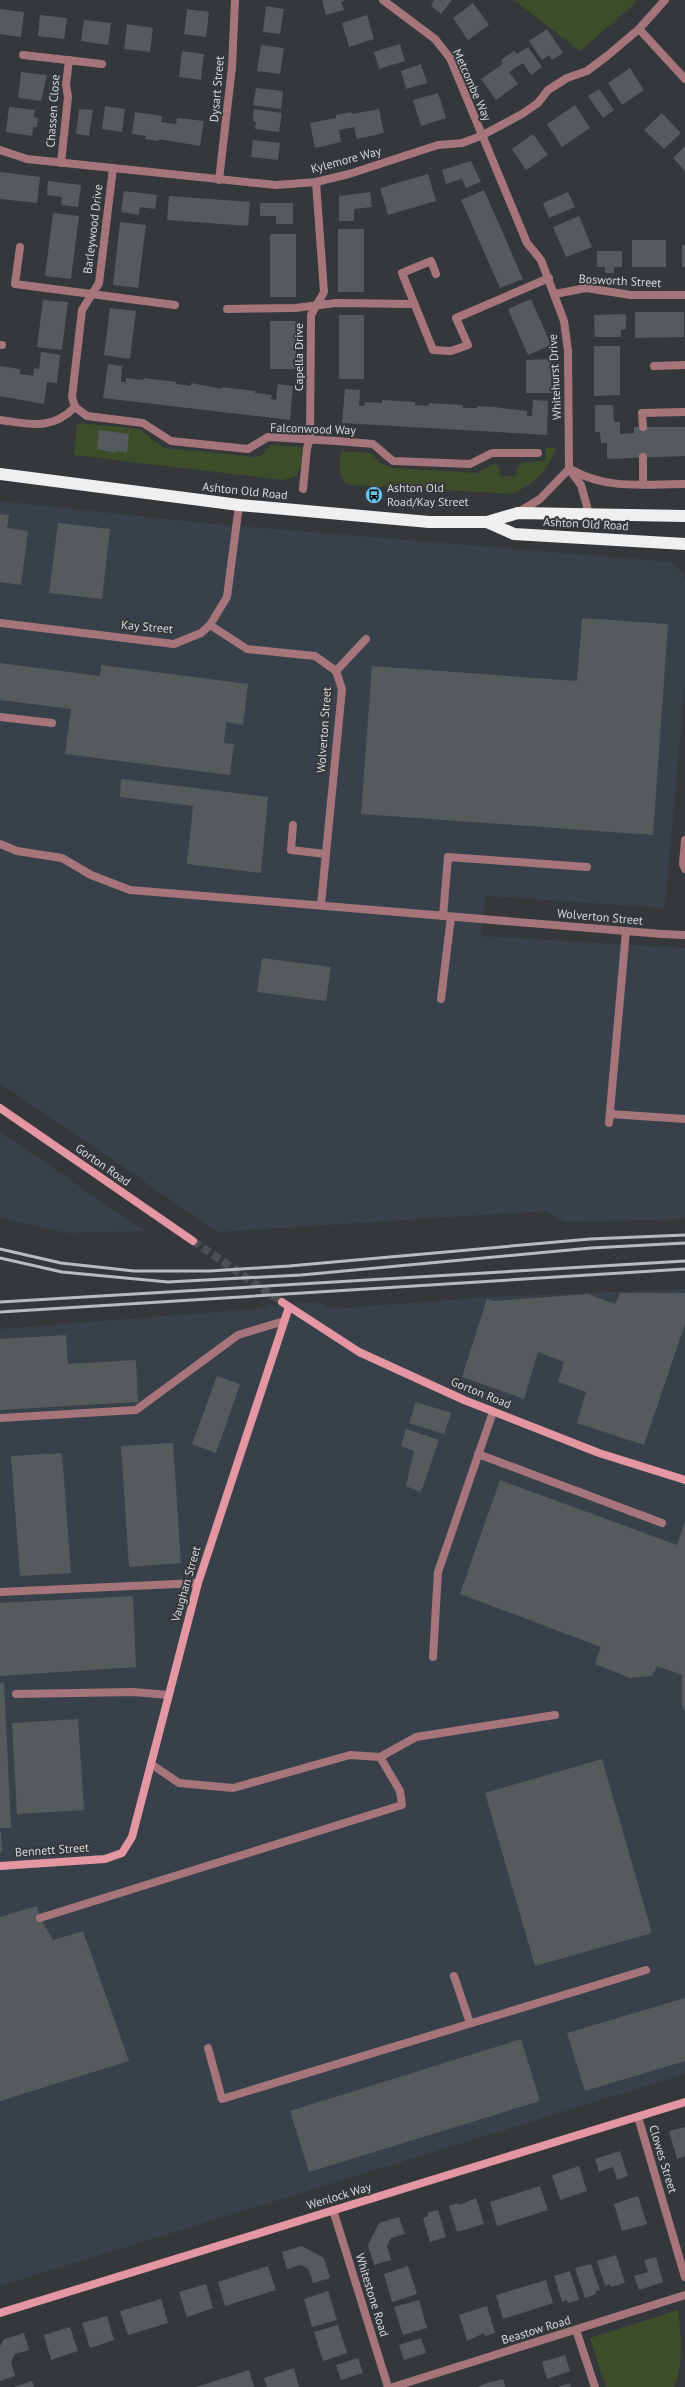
<svg xmlns="http://www.w3.org/2000/svg" width="685" height="2387" font-family="'PT Sans',sans-serif">
<rect width="100%" height="100%" fill="#34383b"/>
<g fill="#384149">
<path d="M0 501 203 523 673 562 685 578V684L665 908 486 896 481 936 685 948V1219L565 1222 545 1211 218 1232 0 1083Z"/>
<path d="M0 1132 145 1231 68 1233 0 1218Z"/>
<path d="M685 1289V2074L0 2286V1329L267 1308 264 1305 320 1302 332 1309 488 1297Z"/>
</g>
<g fill="#3e4d29">
<path d="M514 0H637L631 7 580 51Z"/>
<path d="M77 423 141 429 151 439 165 448 254 457 262 455 270 445 302 447 301 466 296 476 283 480 74 455Z"/>
<path d="M546 448H556C547 472 535 482 513 494L350 485C336 479 340 463 341 451L370 453 382 464 393 468 477 473 493 464 498 465 501 477 515 476 517 469 522 463 545 461Z"/>
<path d="M678 2310C681 2335 684 2363 674 2387H606L590 2338Z"/>
</g>
<g fill="#555a5d">
<path d="M322 0H346L341 2 344 10 326 15Z"/>
<path d="M434 0H452L441 14 431 6Z"/>
<path d="M473 3 489 25 468 40 453 18Z"/>
<path d="M266 6 284 9 280 34 263 32Z"/>
<path d="M0 9 24 12 21 37 0 34Z"/>
<path d="M187 9 209 12 206 37 184 34Z"/>
<path d="M40 15 67 18 64 39 38 36Z"/>
<path d="M367 15 374 39 349 47 342 23Z"/>
<path d="M84 20 111 23 108 45 81 41Z"/>
<path d="M127 24 153 28 150 52 124 49Z"/>
<path d="M547 29 563 53 552 60 549 55 542 60 529 41Z"/>
<path d="M400 44 405 61 379 69 374 52Z"/>
<path d="M261 45 284 48 280 74 257 71Z"/>
<path d="M528 47 542 67 531 75 523 63 509 72 518 84 496 100 481 79 503 64 501 60 514 51 517 54Z"/>
<path d="M182 51 204 54 201 80 179 77Z"/>
<path d="M421 64 427 83 406 89 401 71Z"/>
<path d="M630 68 644 90 622 105 608 83Z"/>
<path d="M21 72 47 75 41 101 18 98Z"/>
<path d="M256 88 283 91 281 109 253 105Z"/>
<path d="M599 89 614 110 603 118 588 96Z"/>
<path d="M438 93 446 118 421 126 413 100Z"/>
<path d="M575 105 590 128 562 147 547 124Z"/>
<path d="M105 106 125 109 122 132 102 129Z"/>
<path d="M9 107 35 110 34 117 38 118 37 127H33L32 136 6 132Z"/>
<path d="M79 109 93 110 89 136 76 134Z"/>
<path d="M254 109 282 113 279 132 255 129 256 122 253 121Z"/>
<path d="M379 109 384 133 357 139 354 127 339 130 341 142 315 148 310 123 336 118V115L351 112 352 114Z"/>
<path d="M135 112 162 116 161 122 169 123 176 124 177 118 204 121 200 146 159 139V141L145 139 146 136 132 134Z"/>
<path d="M662 113 681 133 664 149 644 130Z"/>
<path d="M533 134 548 155 526 170 512 149Z"/>
<path d="M253 140 280 143 278 160 251 157Z"/>
<path d="M685 146V171L673 158Z"/>
<path d="M471 161 481 182 466 188 462 179 446 184 442 170Z"/>
<path d="M0 172 40 177 37 203 0 199Z"/>
<path d="M428 174 436 201 388 215 380 188Z"/>
<path d="M48 181 81 185 78 207 61 205 62 197 47 195Z"/>
<path d="M484 190 523 279 500 288 461 200Z"/>
<path d="M124 191 157 195 155 209 140 207 139 215 121 212Z"/>
<path d="M370 192 372 207 354 209V221H339V196Z"/>
<path d="M568 192 575 207 549 218 543 203Z"/>
<path d="M169 196 250 202 248 226 167 220Z"/>
<path d="M260 203H293V224H276V216H260Z"/>
<path d="M53 213 79 216 71 279 45 276Z"/>
<path d="M579 216 592 247 566 257 553 227Z"/>
<path d="M120 222 146 225 138 288 113 285Z"/>
<rect x="338" y="229" width="26" height="63"/>
<rect x="270" y="234" width="26" height="63"/>
<rect x="632" y="240" width="34" height="27"/>
<rect x="682" y="245" width="3" height="22"/>
<path d="M597 251H622V267H614V273H605V267H597Z"/>
<path d="M531 299 551 345 528 355 508 309Z"/>
<path d="M43 300 68 302 62 350 37 347Z"/>
<path d="M110 308 136 311 130 359 104 355Z"/>
<path d="M635 312H684V337L635 338Z"/>
<path d="M626 314V329L621 330V337H595L594 315Z"/>
<rect x="339" y="315" width="25" height="64"/>
<rect x="270" y="321" width="26" height="48"/>
<path d="M594 346H620V395L594 396Z"/>
<path d="M41 352 60 355 57 383 47 382 44 404 0 396V366L20 369V374L33 376 34 368 39 369Z"/>
<path d="M551 359 552 393H526V360Z"/>
<path d="M108 364 122 366 121 382H126V378L143 380 144 378 176 382V384L191 386V383L222 389V387L255 391V393L272 395 271 399 276 400 278 384 293 386 290 420 103 398Z"/>
<path d="M345 389 360 390 359 406H364L365 402 382 403V400L415 402V405L429 406V403L463 405V408H477V406L494 407 527 411V416H532L533 400 548 401 547 435 342 423Z"/>
<path d="M595 405H613L614 422H620V434L634 433V427H685V456L607 459V443H601L600 432H595Z"/>
<path d="M99 430 129 434 127 453 116 451V453L97 449Z"/>
<path d="M0 514 9 515 7 528 28 531 21 585 0 582Z"/>
<path d="M58 523 110 529 102 599 49 593Z"/>
<path d="M582 618 668 624 653 835 361 814 372 666 577 681Z"/>
<path d="M0 663 100 676 101 665 248 684 243 725 226 722 224 743 234 744 230 775 65 754 71 709 0 700Z"/>
<path d="M121 779 268 797 261 873 187 864 193 806 120 797Z"/>
<path d="M262 958 331 967 326 1001 257 992Z"/>
<path d="M620 1293H685V1324L644 1445 577 1423 586 1392 558 1382 564 1362 538 1352 524 1399 462 1377 487 1299 494 1301 588 1294 615 1304Z"/>
<path d="M66 1335 68 1364 136 1360 138 1402 0 1410V1339Z"/>
<path d="M217 1376 240 1384 216 1453 192 1444Z"/>
<path d="M416 1402 451 1413 444 1434 409 1423Z"/>
<path d="M406 1429 439 1440 421 1492 406 1486 414 1451 401 1446Z"/>
<path d="M173 1443 181 1563 129 1567 121 1446Z"/>
<path d="M62 1453 71 1573 20 1576 11 1456Z"/>
<path d="M500 1480 677 1545 685 1522V1712L682 1705V1675L657 1666 652 1676 630 1678 595 1664 601 1647 460 1594Z"/>
<path d="M133 1596 136 1667 0 1676V1603Z"/>
<path d="M4 1682 11 1828H0V1683Z"/>
<path d="M78 1719 84 1810 17 1814 12 1723Z"/>
<path d="M602 1759 652 1933 535 1966 485 1793Z"/>
<path d="M0 1832H1L2 1851 0 1852Z"/>
<path d="M37 1906 40 1918 53 1940 83 1931 129 2061 0 2101V1917Z"/>
<path d="M685 1998V2061L585 2091 567 2033Z"/>
<path d="M521 2039 540 2101 309 2172 290 2111Z"/>
<path d="M685 2127V2156L677 2159 669 2131Z"/>
<path d="M620 2151 628 2176 617 2180 613 2167 599 2172 595 2159Z"/>
<path d="M579 2166 587 2191 560 2200 552 2175Z"/>
<path d="M540 2186 548 2210 497 2226 490 2202Z"/>
<path d="M638 2196 647 2224 622 2231 614 2204Z"/>
<path d="M476 2198 484 2224 457 2232 449 2206 458 2203 459 2205Z"/>
<path d="M438 2210 446 2237 430 2242 423 2218 428 2216 427 2213Z"/>
<path d="M399 2217 405 2234 391 2238 387 2246 391 2260 374 2265 368 2245 379 2223Z"/>
<path d="M302 2246 324 2258 330 2278 313 2283 309 2270 305 2267 301 2265 287 2269 282 2252Z"/>
<path d="M616 2255 625 2283 611 2287 610 2284 605 2286 597 2261Z"/>
<path d="M656 2257 663 2282 639 2290 634 2276 648 2272 644 2260Z"/>
<path d="M591 2264 600 2290 595 2291 596 2294 585 2298 575 2268Z"/>
<path d="M268 2266 276 2290 225 2306 218 2282Z"/>
<path d="M408 2266 417 2294 392 2302 384 2274Z"/>
<path d="M570 2271 579 2300 568 2303 567 2300 562 2302 554 2276Z"/>
<path d="M546 2280 553 2303 503 2319 496 2295Z"/>
<path d="M206 2284 213 2308 187 2317 179 2292Z"/>
<path d="M328 2291 337 2320 312 2327 304 2299Z"/>
<path d="M161 2299 168 2323 128 2335 120 2311Z"/>
<path d="M419 2300 427 2328 403 2335 394 2307Z"/>
<path d="M487 2306 495 2333 485 2336 484 2333 467 2341 459 2315Z"/>
<path d="M107 2316 114 2340 90 2348 82 2323Z"/>
<path d="M338 2325 347 2353 323 2361 314 2332Z"/>
<path d="M70 2327 78 2351 51 2360 44 2335Z"/>
<path d="M24 2333 29 2350 15 2354 11 2362 15 2376 0 2381V2346L4 2339Z"/>
<path d="M421 2338 426 2353 404 2360 399 2345Z"/>
<path d="M565 2355 570 2371 547 2379 542 2362Z"/>
<path d="M358 2358 363 2373 341 2380 336 2365Z"/>
<path d="M294 2368 299 2387H267L264 2378Z"/>
<path d="M249 2370 254 2387H196Z"/>
<path d="M503 2379 505 2387H477L487 2383Z"/>
<path d="M32 2381 34 2387H14Z"/>
<path d="M569 2383 571 2387H558Z"/>
</g>
<g fill="none" stroke-linecap="round" stroke-linejoin="round">
<path stroke="#4c5053" stroke-width="8" stroke-dasharray="8 4" stroke-linecap="butt" d="M193 1241 282 1302"/>
<g stroke="#a6757c" stroke-width="8">
<path d="M20 247 15 284 175 305"/>
<path d="M436 274 431 261 402 273 433 350 451 351 468 345 456 318 549 278"/>
<path d="M227 309 295 308 336 303 414 304"/>
<path d="M0 345H2"/>
<path d="M654 366 685 365"/>
<path d="M643 427 642 413 685 412"/>
<path d="M643 457V484"/>
<path d="M336 671 366 639"/>
<path d="M0 717 52 723"/>
<path d="M293 825 291 850 326 854"/>
<path d="M685 840 683 864 685 869"/>
<path d="M0 844 17 851 62 858 91 875 130 890 253 900"/>
<path d="M443 916 448 857 587 867"/>
<path d="M662 934 685 935"/>
<path d="M441 999 451 917"/>
<path d="M610 1114 685 1119"/>
<path d="M609 1123 626 931"/>
<path d="M0 1418 136 1410 238 1335 284 1321"/>
<path d="M478 1454 662 1523"/>
<path d="M0 1592 198 1583"/>
<path d="M433 1657 438 1572 493 1412"/>
<path d="M16 1694 133 1692 169 1695"/>
<path d="M380 1757 416 1737 555 1715"/>
<path d="M40 1918 402 1805 400 1791 380 1757 350 1755 233 1788 179 1783 151 1764"/>
<path d="M454 1976 470 2023"/>
<path d="M208 2048 222 2099 646 1970"/>
</g>
<g stroke="#a6757c" stroke-width="8">
<path d="M383 0 435 39 450 58 527 243 541 260 564 321 568 351 569 469 581 485 589 514"/>
<path d="M639 29 685 79"/>
<path d="M23 55 102 64"/>
<path d="M0 150 27 159 276 185 316 182 349 174 438 145 462 143 481 136 522 114 538 103 548 90 567 78 587 71 607 56 639 29 665 0"/>
<path d="M61 163 68 97 66 85 69 60"/>
<path d="M219 180 232 67 235 0"/>
<path d="M555 294 586 288 631 295H685"/>
<path d="M75 407 72 397 82 310 99 283 113 168"/>
<path d="M0 420C31 424 51 431 75 407L87 416 143 423 171 441 248 449 268 437 337 441 373 444 393 461 470 464 492 453H538"/>
<path d="M572 470C608 490 645 484 685 484"/>
<path d="M303 489 307 448 310 439 311 315 324 292 316 182"/>
<path d="M519 512 540 499 569 469"/>
<path d="M0 623 174 644 201 633 210 625 227 597 239 505"/>
<path d="M210 625 247 649 315 656 336 671 342 689 321 905"/>
<path d="M253 900 662 934"/>
<path d="M638 2117 685 2277"/>
<path d="M333 2210 388 2387"/>
<path d="M576 2330 595 2387"/>
<path d="M393 2387 685 2295"/>
</g>
<g stroke="#e497a2" stroke-width="8">
<path d="M0 1108 193 1241"/>
<path d="M282 1302 359 1352 464 1400 599 1453 685 1480"/>
<path d="M0 1866 105 1859 122 1853 132 1837 198 1583 289 1307"/>
<path d="M0 2313 685 2102"/>
</g>
<g stroke="#efefef" stroke-width="12">
<path d="M0 474 239 505 429 522H487L518 513 685 516"/>
<path d="M487 522 514 534 685 544"/>
</g>
<g stroke="#b9bbbe" stroke-width="3">
<path d="M0 1249 61 1263 134 1271H210L289 1266 590 1239 685 1235"/>
<path d="M0 1258 62 1272 168 1282 301 1275 591 1248 685 1243"/>
<path d="M0 1302 685 1261"/>
<path d="M0 1312 685 1269"/>
</g>
</g>
<defs>
<symbol id="bus-disc" viewBox="-11 -11 22 22"><circle r="9.5" fill="#67c4f0" stroke="#34383b"/><path d="M-5-6H5V4H4V6H2V4H-2V6H-4V4H-5ZM-3.5-4V0h7V-4ZM-3.5 1.2v1.5H-2V1.2ZM2 1.2v1.5H3.5V1.2Z" fill="#111"/></symbol>
</defs>
<g fill-rule="evenodd">
<use href="#bus-disc" x="364" y="485" width="20" height="20"/>
</g>
<g text-anchor="middle" stroke-width="4" stroke-linejoin="round" paint-order="stroke">
<g font-size="12" fill="#d5d7da" stroke="#34383b">
<text transform="translate(472 85) rotate(66)" y="4">Metcombe Way</text>
<text transform="translate(217 89) rotate(-85)" y="4">Dysart Street</text>
<text transform="translate(53 111) rotate(-86)" y="4">Chassen Close</text>
<text transform="translate(346 160) rotate(-15)" y="4">Kylemore Way</text>
<text transform="translate(93 229) rotate(-83)" y="4">Barleywood Drive</text>
<text transform="translate(620 281) rotate(3)" y="4">Bosworth Street</text>
<text transform="translate(299 357) rotate(-90)" y="4">Capella Drive</text>
<text transform="translate(555 377) rotate(-93)" y="4">Whitehurst Drive</text>
<text transform="translate(313 429) rotate(2)" y="4">Falconwood Way</text>
<text transform="translate(245 491) rotate(6)" y="4">Ashton Old Road</text>
<text transform="translate(586 524) rotate(3)" y="4">Ashton Old Road</text>
<text transform="translate(147 627) rotate(5)" y="4">Kay Street</text>
<text transform="translate(324 730) rotate(-86)" y="4">Wolverton Street</text>
<text transform="translate(600 917) rotate(5)" y="4">Wolverton Street</text>
<text transform="translate(103 1165) rotate(35)" y="4">Gorton Road</text>
<text transform="translate(481 1393) rotate(22)" y="4">Gorton Road</text>
<text transform="translate(186 1584) rotate(-74)" y="4">Vaughan Street</text>
<text transform="translate(52 1850) rotate(-4)" y="4">Bennett Street</text>
<text transform="translate(663 2159) rotate(73)" y="4">Clowes Street</text>
<text transform="translate(339 2196) rotate(-17)" y="4">Wenlock Way</text>
<text transform="translate(372 2295) rotate(73)" y="4">Whitestone Road</text>
<text transform="translate(536 2330) rotate(-17)" y="4">Beastow Road</text>
</g>
<g font-size="12" fill="#d5d7da" stroke="#34383b" text-anchor="start">
<text x="387" y="492">Ashton Old<tspan x="387" dy="14">Road/Kay Street</tspan></text>
</g>
</g>
</svg>
